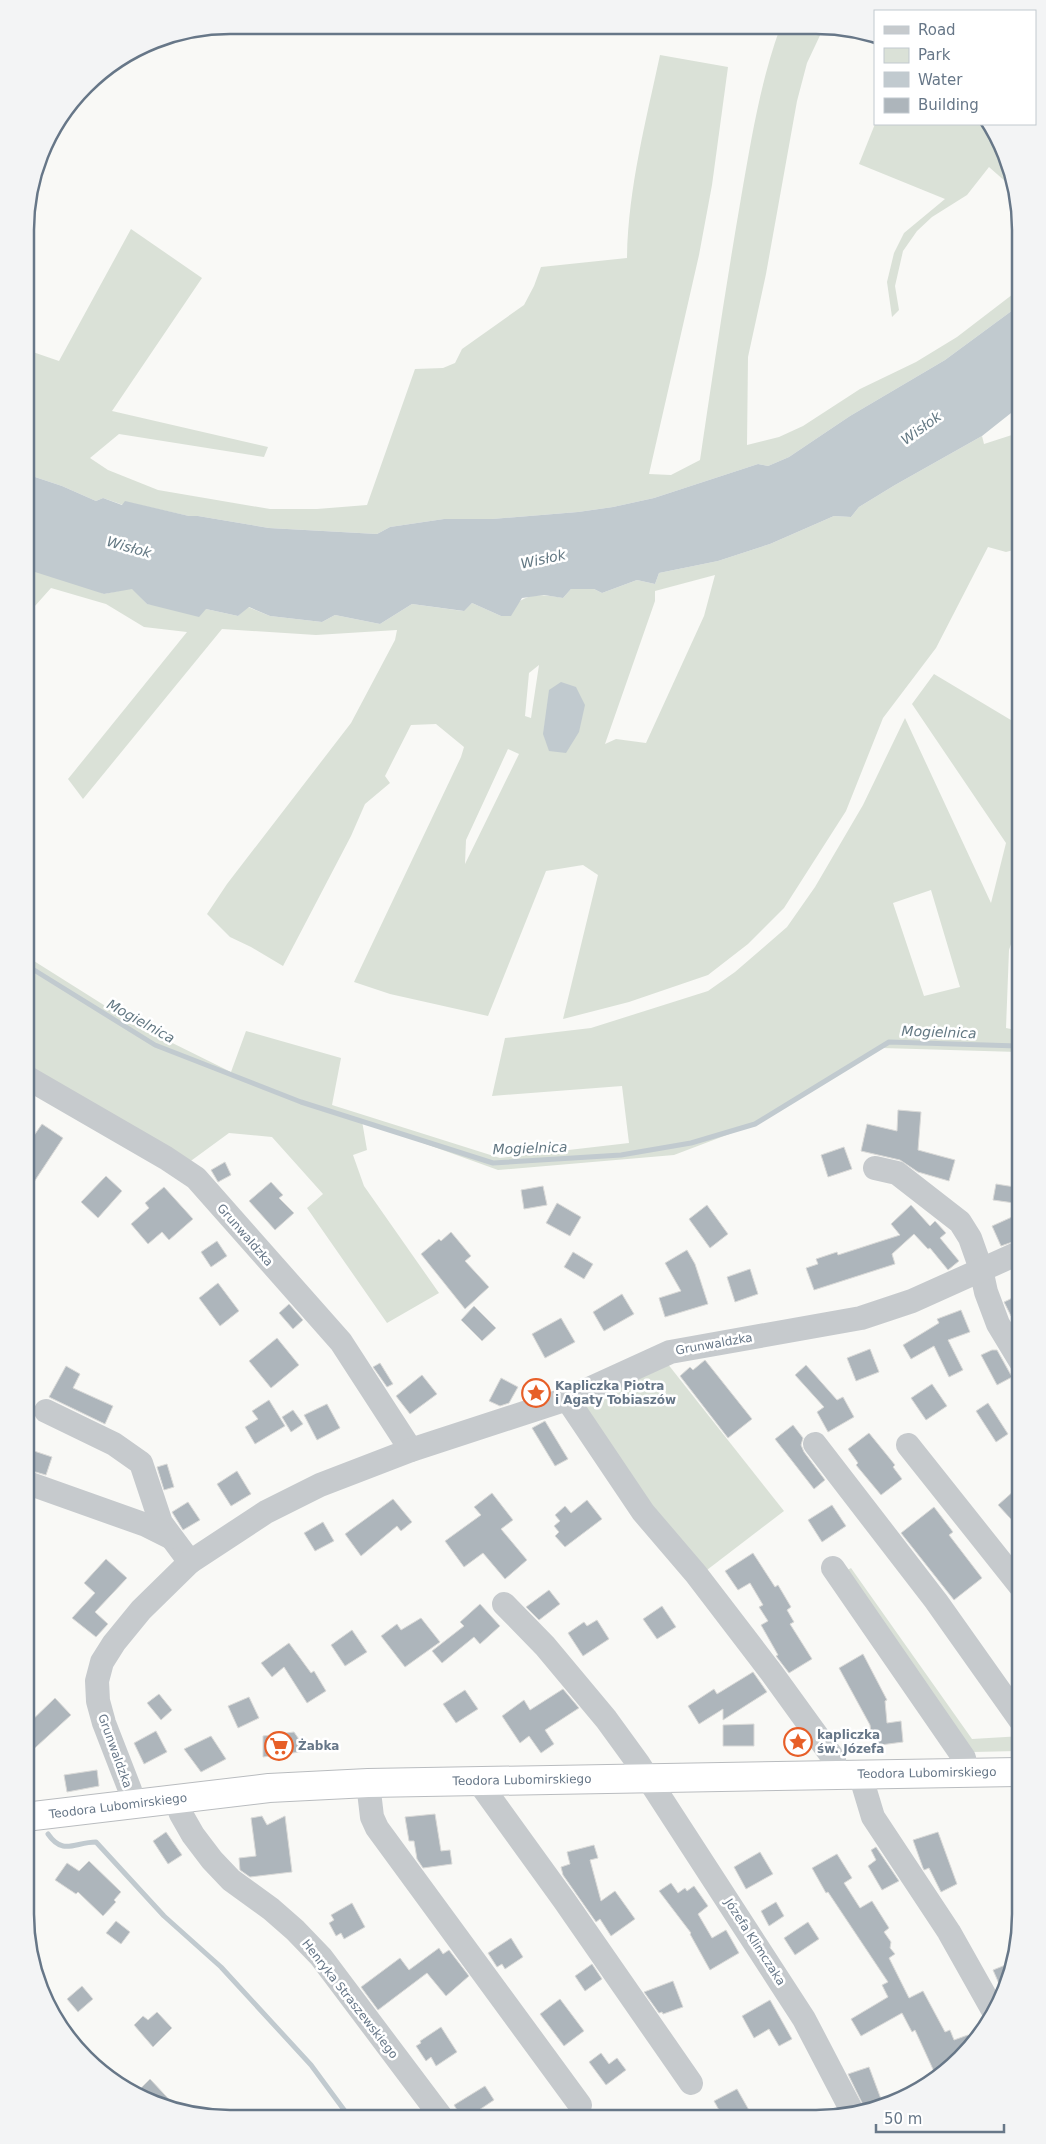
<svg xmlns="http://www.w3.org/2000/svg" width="1046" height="2144" font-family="'DejaVu Sans',sans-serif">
<rect width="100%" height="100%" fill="#f9f9f6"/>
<g fill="#dae1d7" fill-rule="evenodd">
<path d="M780 28 823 29 807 63 797 101 766 274 748 357 747 445 779 437 803 426 860 389 916 362 957 337 1021 288V304L945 360 850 416 789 457 768 466 758 464 654 498 613 507 578 512 492 519H444L390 527 377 534 269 528 198 516H189L126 502 123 505 103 498 96 501 62 486 26 474 27 350 59 361 131 229 202 278 112 411 268 447 264 457 119 434 90 458 108 470 158 490 270 509H317L367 505 415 369 443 368 455 363 462 349 524 305 534 286 541 267 627 258C628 189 646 121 660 55L728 67 712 185 699 255 649 474 671 475 700 460C713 372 726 285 741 198 751 141 760 83 780 28Z"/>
<path d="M875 124H990L1010 164 1014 189 989 167 967 195 932 217 917 231 903 251 895 286 899 310 892 317 887 282 894 253 904 233 945 199 859 164Z"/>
<path d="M1021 432V548L1006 552 988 547 936 648 883 718 846 811 784 908 748 944 708 975 629 1002 563 1019 598 875 583 865 546 871 488 1016 390 994 354 982 461 757 464 747 436 724 411 725 385 776 390 783 365 804 351 836 283 966 251 947 230 937 207 914 227 884 351 723 395 640 397 630 316 635 222 629 83 799 68 779 187 632 144 627 106 604 51 588 26 616V558L104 594 132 588 147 604 206 609 238 616 248 607 270 616 322 622 335 615 380 624 412 604 463 611 472 603 501 616C525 595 530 592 563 598L571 589H594L602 593 637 580 655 584 659 573 718 561 770 544 834 516 851 517 859 507 895 485 982 436 984 444ZM715 575 704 616 646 743 616 739 605 744 655 601V591ZM539 665 531 718 525 716 529 673ZM508 749 519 754 465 864 466 840Z"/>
<path d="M934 674 1021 726V915L1009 950 1006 1028 1021 1031V1052L882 1048 761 1122 674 1155 498 1170 362 1121 367 1150 353 1155 364 1186 439 1293 387 1323 307 1208 323 1194 272 1137 229 1133 188 1163 26 1071V956L134 1024 231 1072 246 1031 341 1058 332 1105 500 1158 629 1143 622 1086 492 1096 505 1038 591 1028 708 991 735 972 787 927 815 887 863 805 905 718 991 903 1006 843 912 704ZM931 890 960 987 924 996 893 903Z"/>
<path d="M667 1363 784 1511 703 1573 575 1404Z"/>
<path d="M851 1568 972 1739 1021 1736V1751L973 1752 842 1573Z"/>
</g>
<g fill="#c1cacf">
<path d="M1021 304V405L982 436 895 485 859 507 851 517 834 516 770 544 718 561 659 573 655 584 637 580 602 593 594 589H571L563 598 544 595 522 598 511 616H501L472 603 464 611 412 604 380 624 335 615 322 622 270 616 249 607 238 616 206 609 199 617 147 604 132 589 104 594 35 572 29 559 26 558V474L62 486 96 501 103 498 122 505 125 501 189 516H198L269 528 377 534 390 527 444 519H492L578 512 613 507 654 498 758 464 768 466 789 457 850 416 945 360Z"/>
<path d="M561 682 576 687 585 705 579 732 566 753 549 751 543 734 549 690Z"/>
</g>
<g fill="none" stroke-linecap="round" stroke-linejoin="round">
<g stroke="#c1cacf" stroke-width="5">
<path d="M26 965 155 1045 301 1102 493 1163 621 1155 691 1143 755 1124 889 1042 1021 1046"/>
<path d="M48 1834C63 1856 75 1842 96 1842L164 1916 221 1967 311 2065 350 2118"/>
</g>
</g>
<g fill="#adb5bb" stroke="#dadad8">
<path d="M898 1110 921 1112 918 1150 955 1160 949 1181 918 1172 900 1160 861 1151 867 1124 897 1131Z"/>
<path d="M42 1124 63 1138 26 1194V1147Z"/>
<path d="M844 1147 852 1169 828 1177 821 1155Z"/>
<path d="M225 1162 231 1175 218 1182 211 1170Z"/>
<path d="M106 1176 122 1191 98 1218 81 1202Z"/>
<path d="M271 1182 283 1195 279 1198 294 1213 275 1230 249 1201Z"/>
<path d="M996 1184 1021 1188V1204L993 1200Z"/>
<path d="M543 1186 547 1205 524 1209 521 1190Z"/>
<path d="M164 1187 193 1219 169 1240 162 1232 148 1244 131 1224 149 1208 145 1203Z"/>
<path d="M557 1203 581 1217 570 1236 546 1223Z"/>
<path d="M707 1205 728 1234 710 1248 689 1219Z"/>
<path d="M911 1205 930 1226 935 1221 946 1233 940 1238 959 1261 948 1270 930 1248 928 1249 914 1234 892 1254 895 1264 814 1290 806 1268 818 1264 816 1259 837 1252 838 1255 900 1235 891 1224Z"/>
<path d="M1021 1213V1239L1001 1246 992 1226Z"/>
<path d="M451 1232 471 1256 465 1261 489 1287 465 1309 421 1254 439 1239 441 1241Z"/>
<path d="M217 1241 227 1256 211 1267 201 1252Z"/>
<path d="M687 1250 695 1264 708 1304 665 1317 659 1298 681 1291 665 1263Z"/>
<path d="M573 1252 593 1264 584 1279 564 1267Z"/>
<path d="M750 1269 758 1294 735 1302 727 1277Z"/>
<path d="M218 1283 239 1311 220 1326 199 1298Z"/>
<path d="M622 1294 634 1314 604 1331 593 1312Z"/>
<path d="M1021 1294V1312L1011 1316 1004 1302Z"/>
<path d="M289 1304 303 1320 293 1329 279 1313Z"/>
<path d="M474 1306 496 1328 482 1341 461 1320Z"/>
<path d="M961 1310 970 1332 948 1340 963 1370 949 1377 934 1346 911 1359 903 1345 939 1323 937 1319Z"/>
<path d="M561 1318 575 1342 545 1358 532 1334Z"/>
<path d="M277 1338 299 1365 271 1388 249 1361Z"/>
<path d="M870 1349 879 1372 856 1381 847 1358Z"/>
<path d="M992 1350H997L1012 1377 997 1385 981 1355Z"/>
<path d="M705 1360 752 1419 728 1438 680 1376 690 1367 693 1370Z"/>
<path d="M380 1363 393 1384 387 1387 373 1367Z"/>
<path d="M806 1365 837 1400 843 1397 854 1417 828 1432 817 1412 824 1407 795 1375Z"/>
<path d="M66 1366 80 1374 73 1388 113 1406 105 1424 49 1397Z"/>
<path d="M422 1375 437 1394 410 1414 396 1396Z"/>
<path d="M501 1378 518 1387 509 1403 500 1406 489 1401Z"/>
<path d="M932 1384 947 1406 926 1420 911 1398Z"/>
<path d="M269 1400 285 1426 255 1444 245 1427 258 1419 252 1411Z"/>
<path d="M988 1403 1008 1434 996 1442 976 1411Z"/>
<path d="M327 1404 340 1428 317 1440 304 1415Z"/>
<path d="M293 1410 303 1424 291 1432 282 1417Z"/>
<path d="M545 1421 568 1459 555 1466 532 1428Z"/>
<path d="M793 1425 803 1438 801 1445 804 1452 825 1480 814 1489 775 1439Z"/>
<path d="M869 1433 895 1465 893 1467 902 1479 881 1495 856 1465 858 1463 848 1449Z"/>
<path d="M25 1448 52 1457 46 1475 25 1469Z"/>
<path d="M167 1464 174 1487 164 1490 157 1467Z"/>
<path d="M237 1471 251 1494 231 1506 217 1484Z"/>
<path d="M1015 1490 1021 1497V1530L998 1505Z"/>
<path d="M492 1493 513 1520 501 1529 527 1560 505 1579 483 1553 464 1567 445 1541 481 1515 474 1507Z"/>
<path d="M393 1499 412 1522 401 1531 397 1526 361 1556 345 1534Z"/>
<path d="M587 1500 602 1519 565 1547 555 1536 559 1532 554 1526 560 1521 555 1515 565 1506 571 1513Z"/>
<path d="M188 1502 200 1520 183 1530 172 1512Z"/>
<path d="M832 1505 846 1526 822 1542 808 1520Z"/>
<path d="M934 1507 953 1532 949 1535 982 1578 954 1600 901 1533Z"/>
<path d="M323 1522 334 1541 315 1551 304 1533Z"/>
<path d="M753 1553 775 1587 778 1585 791 1607 787 1610 794 1622 790 1624 812 1659 789 1673 776 1656 778 1655 761 1625 768 1621 759 1607 763 1605 750 1583 738 1590 725 1571Z"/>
<path d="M106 1559 127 1578 95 1612 108 1624 96 1637 72 1618 95 1593 84 1583Z"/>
<path d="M549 1590 560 1604 539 1620 526 1607Z"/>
<path d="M480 1604 500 1626 480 1644 474 1637 442 1663 432 1651 464 1626 460 1622Z"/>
<path d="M662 1606 676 1627 657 1639 643 1619Z"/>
<path d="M421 1618 440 1642 405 1667 381 1636 397 1624 401 1630Z"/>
<path d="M597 1620 609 1639 583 1656 568 1633 584 1622 587 1626Z"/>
<path d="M352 1630 367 1652 345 1666 331 1645Z"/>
<path d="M289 1643 311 1673 314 1671 326 1691 307 1703 284 1667 272 1677 261 1663Z"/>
<path d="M863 1654 887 1700 885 1701 887 1723 901 1721 903 1742 873 1746 870 1725 839 1668Z"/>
<path d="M753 1672 767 1692 723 1720V1709L699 1724 688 1706 714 1689 717 1694Z"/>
<path d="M563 1689 579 1708 545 1730 554 1744 541 1753 529 1736 520 1743 502 1716 524 1700 530 1710Z"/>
<path d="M465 1690 478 1709 456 1723 443 1704Z"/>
<path d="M159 1694 172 1710 161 1720 147 1703Z"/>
<path d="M249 1697 259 1718 238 1728 228 1706Z"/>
<path d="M55 1698 71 1715 25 1757V1727Z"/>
<path d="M754 1724V1746H723V1725Z"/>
<path d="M156 1731 167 1752 144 1764 134 1743Z"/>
<path d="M294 1732 307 1751 263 1757V1736Z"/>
<path d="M211 1736 226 1759 201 1772 184 1749Z"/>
<path d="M97 1770 99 1786 67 1792 64 1775Z"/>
<path d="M435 1814 441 1851 450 1850 452 1864 423 1868 417 1859 414 1841H409L405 1817Z"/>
<path d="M262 1816 267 1825 285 1816 292 1872 250 1877 240 1870 239 1858 256 1856 251 1818Z"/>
<path d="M166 1832 182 1855 168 1864 153 1841Z"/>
<path d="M938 1832 957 1884 941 1892 929 1868 924 1870 923 1868 913 1840Z"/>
<path d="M594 1845 598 1858 590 1860 601 1901 615 1891 635 1919 611 1936 600 1919 596 1922 563 1875 561 1867 570 1864 567 1852Z"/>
<path d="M876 1847 899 1881 882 1890 868 1866 876 1860 871 1850Z"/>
<path d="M760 1852 773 1874 746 1889 734 1867Z"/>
<path d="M837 1854 852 1878 844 1883 860 1908 872 1901 889 1928 884 1932 891 1942 890 1948 895 1954 889 1958 909 1998 923 1991 945 2032 950 2030 954 2040 968 2035 972 2045 937 2078 915 2030 912 2032 902 2013 861 2036 851 2019 888 1997 882 1985 888 1982 828 1892 826 1893 812 1868Z"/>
<path d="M89 1861 121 1892 114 1900 116 1902 103 1916 78 1892 76 1894 55 1880 67 1863 79 1871Z"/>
<path d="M671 1883 678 1893 685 1888 687 1891 694 1886 708 1906 698 1914 712 1938 726 1930 739 1953 710 1970 690 1934 691 1933 659 1891Z"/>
<path d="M776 1902 784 1916 769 1926 761 1911Z"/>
<path d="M352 1903 365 1927 344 1939 341 1933 336 1936 329 1923 334 1920 331 1915Z"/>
<path d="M116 1921 130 1932 121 1944 106 1933Z"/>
<path d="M808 1922 819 1939 795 1955 784 1938Z"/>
<path d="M511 1938 523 1957 505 1969 502 1964 497 1967 488 1953Z"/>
<path d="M439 1948 443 1954 449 1950 469 1976 446 1996 427 1973 378 2010 361 1987 400 1958 409 1970Z"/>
<path d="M1013 1962 1006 1993 1004 1995 993 1970Z"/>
<path d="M592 1964 602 1979 585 1991 575 1976Z"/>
<path d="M673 1981 683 2007 663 2014 662 2012 659 2013 644 1992Z"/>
<path d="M82 1986 93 1999 78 2012 67 1999Z"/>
<path d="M560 1999 584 2031 564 2046 540 2014Z"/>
<path d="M770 2000 792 2039 779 2046 769 2029 754 2038 742 2016Z"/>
<path d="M157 2012 172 2028 153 2047 134 2025 143 2016 148 2020Z"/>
<path d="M441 2027 457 2052 436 2066 431 2057 426 2061 416 2046 421 2043 420 2041Z"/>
<path d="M601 2053 609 2064 617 2058 626 2070 606 2085 589 2062Z"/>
<path d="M869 2067 884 2107 866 2111 848 2074Z"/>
<path d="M150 2079 179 2110 139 2098 134 2095Z"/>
<path d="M485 2086 494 2100 467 2118H462L454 2105Z"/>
<path d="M737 2089 750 2112 739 2119H724L714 2101Z"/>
</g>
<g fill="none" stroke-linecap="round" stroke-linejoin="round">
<defs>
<path id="highway" d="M25 1817 269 1788 368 1783 1021 1772"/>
</defs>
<use href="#highway" stroke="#b9bcbf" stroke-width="30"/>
<g stroke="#c6cacd" stroke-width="24">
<path d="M26 1077 166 1158 196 1178 341 1342 411 1450"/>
<path d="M875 1168 897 1173 960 1222 970 1238 981 1269 986 1292 998 1324 1021 1362"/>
<path d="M567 1399 643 1512 696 1574 771 1672 834 1759 835 1774"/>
<path d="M46 1411 114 1444 141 1463 161 1523 190 1562"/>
<path d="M815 1444 936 1601 1021 1721"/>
<path d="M908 1445 1021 1587"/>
<path d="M25 1482 146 1525 170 1537"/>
<path d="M833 1568 964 1758 967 1773"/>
<path d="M504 1604 545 1646 606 1719 638 1763 804 2019 853 2113"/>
<path d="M860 1774 873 1817 949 1932 994 2012"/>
<path d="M478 1781 564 1900 691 2083"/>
<path d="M368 1783 372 1817 377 1828 580 2105"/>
<path d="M175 1799 181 1814 193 1835 212 1860 231 1880 271 1909 295 1930 321 1957 442 2118"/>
<path d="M133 1803 130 1790 104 1723 98 1701 97 1681 102 1662 114 1643 141 1610 190 1562 266 1512 320 1485 411 1450 567 1399 670 1352 861 1318 912 1301 1021 1252"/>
</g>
<use href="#highway" stroke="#fff" stroke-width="28"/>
</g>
<defs>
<symbol id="sight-ring" viewBox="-11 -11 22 22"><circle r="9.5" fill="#fff" stroke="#e75f28" stroke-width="1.5"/><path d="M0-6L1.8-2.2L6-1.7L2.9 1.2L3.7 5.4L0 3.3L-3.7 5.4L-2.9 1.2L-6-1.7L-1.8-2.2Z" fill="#e75f28"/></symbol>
<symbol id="supermarket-ring" viewBox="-11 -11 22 22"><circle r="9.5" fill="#fff" stroke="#e75f28" stroke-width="1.5"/><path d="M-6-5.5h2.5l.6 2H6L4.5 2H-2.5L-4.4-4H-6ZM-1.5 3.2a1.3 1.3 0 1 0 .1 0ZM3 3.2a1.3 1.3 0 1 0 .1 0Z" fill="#e75f28"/></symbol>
</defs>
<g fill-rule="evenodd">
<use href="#sight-ring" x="520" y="1377" width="32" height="32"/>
<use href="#sight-ring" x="782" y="1726" width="32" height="32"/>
<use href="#supermarket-ring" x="263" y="1730" width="32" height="32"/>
</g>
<g text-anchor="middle" stroke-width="5" stroke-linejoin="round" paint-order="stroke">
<g font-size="12" fill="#677788" stroke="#fff">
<text transform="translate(245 1235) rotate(49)" y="4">Grunwaldzka</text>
<text transform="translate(714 1344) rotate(-10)" y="4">Grunwaldzka</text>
<text transform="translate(115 1751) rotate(70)" y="4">Grunwaldzka</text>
<text transform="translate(927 1773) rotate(-1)" y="4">Teodora Lubomirskiego</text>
<text transform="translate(522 1780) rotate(-1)" y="4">Teodora Lubomirskiego</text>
<text transform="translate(118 1806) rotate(-7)" y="4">Teodora Lubomirskiego</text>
<text transform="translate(755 1942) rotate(57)" y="4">Józefa Klimczaka</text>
<text transform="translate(350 1999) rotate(52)" y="4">Henryka Straszewskiego</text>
</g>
<g font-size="12" font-weight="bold" fill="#677788" stroke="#fff" text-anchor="start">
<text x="555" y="1390">Kapliczka Piotra<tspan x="555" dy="14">i Agaty Tobiaszów</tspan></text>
<text x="817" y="1739">kapliczka<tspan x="817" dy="14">św. Józefa</tspan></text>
<text x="298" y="1750">Żabka</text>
</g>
<g font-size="14" font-style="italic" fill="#637883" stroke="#fff">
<text transform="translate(921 428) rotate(-36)" y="5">Wisłok</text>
<text transform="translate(129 547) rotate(16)" y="5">Wisłok</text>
<text transform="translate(543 559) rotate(-12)" y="5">Wisłok</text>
<text transform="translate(141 1021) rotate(29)" y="5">Mogielnica</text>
<text transform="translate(939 1032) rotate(2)" y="5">Mogielnica</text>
<text transform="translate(530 1148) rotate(-2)" y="5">Mogielnica</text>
</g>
</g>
<path d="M0 0H1046V2144H0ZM230 34H816A196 196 0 0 1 1012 230V1914A196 196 0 0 1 816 2110H230A196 196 0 0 1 34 1914V230A196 196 0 0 1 230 34Z" fill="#f3f4f5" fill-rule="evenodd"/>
<path fill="none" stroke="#677788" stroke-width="2.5" d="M230 34H816A196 196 0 0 1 1012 230V1914A196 196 0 0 1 816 2110H230A196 196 0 0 1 34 1914V230A196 196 0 0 1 230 34Z"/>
<rect x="874" y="10" width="162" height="115" fill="#ffffff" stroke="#c2c9cf"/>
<rect x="884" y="26" width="25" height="8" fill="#c6cacd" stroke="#c2c9cf"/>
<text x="918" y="35" font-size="15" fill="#677788">Road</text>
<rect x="884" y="48" width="25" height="15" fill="#dae1d7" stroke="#c2c9cf"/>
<text x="918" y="60" font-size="15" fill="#677788">Park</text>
<rect x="884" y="72" width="25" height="15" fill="#c1cacf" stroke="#c2c9cf"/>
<text x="918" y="85" font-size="15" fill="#677788">Water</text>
<rect x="884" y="98" width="25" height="15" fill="#adb5bb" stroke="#c2c9cf"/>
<text x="918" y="110" font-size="15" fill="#677788">Building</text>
<path d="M876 2124v8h128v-8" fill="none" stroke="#677788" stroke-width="2.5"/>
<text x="884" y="2124" font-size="15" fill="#677788" stroke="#ffffff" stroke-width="4" paint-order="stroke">50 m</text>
</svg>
